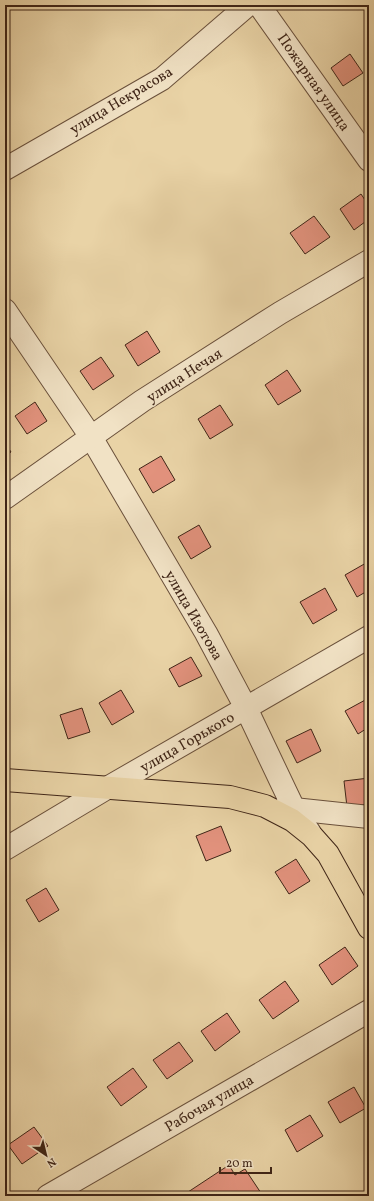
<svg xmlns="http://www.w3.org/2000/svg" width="374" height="1201" font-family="Vollkorn,serif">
<rect width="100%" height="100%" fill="#e9d3a6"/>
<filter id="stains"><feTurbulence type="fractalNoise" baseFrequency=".005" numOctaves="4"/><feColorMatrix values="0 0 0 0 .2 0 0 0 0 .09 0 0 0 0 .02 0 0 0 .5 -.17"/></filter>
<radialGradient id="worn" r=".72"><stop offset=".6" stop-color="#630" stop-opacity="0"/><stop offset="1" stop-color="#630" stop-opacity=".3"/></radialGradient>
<g fill="#e2927d" stroke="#3f2517">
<path d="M350 54 363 73 343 86 331 68Z"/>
<path d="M361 194 369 206V219L354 230 340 209Z"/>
<path d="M314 216 330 237 305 254 290 233Z"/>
<path d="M147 331 160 352 138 366 125 345Z"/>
<path d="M101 357 114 376 93 390 80 371Z"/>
<path d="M287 370 301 391 278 405 265 385Z"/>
<path d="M35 402 47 421 27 434 15 416Z"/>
<path d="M220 405 233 425 210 439 198 419Z"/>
<path d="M5 443 11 452 5 456Z"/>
<path d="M161 456 175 480 153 493 139 469Z"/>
<path d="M199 525 211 547 191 559 178 537Z"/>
<path d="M366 563 369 569V590L357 597 345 575Z"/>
<path d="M325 588 337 610 313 624 300 602Z"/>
<path d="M191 657 202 676 179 687 169 669Z"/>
<path d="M121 690 134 712 112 725 99 703Z"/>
<path d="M367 699 369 702V727L358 734 345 711Z"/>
<path d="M82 708 90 732 68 739 60 715Z"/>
<path d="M311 729 321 751 297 763 286 741Z"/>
<path d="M369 778V804L347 807 344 781Z"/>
<path d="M221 826 231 851 206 861 196 836Z"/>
<path d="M296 859 310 881 289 894 275 872Z"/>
<path d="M46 888 59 910 39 922 26 900Z"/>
<path d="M345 947 358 966 332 985 319 965Z"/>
<path d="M285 981 299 1001 273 1019 259 1000Z"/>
<path d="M227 1013 240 1032 215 1051 201 1031Z"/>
<path d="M179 1042 193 1061 167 1079 153 1060Z"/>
<path d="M133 1068 147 1087 121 1106 107 1087Z"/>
<path d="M354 1087 366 1108 340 1123 328 1102Z"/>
<path d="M310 1115 323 1136 297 1152 285 1130Z"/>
<path d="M34 1127 48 1146 22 1164 8 1145Z"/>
<path d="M229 1165 235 1175 245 1169 263 1196H187L185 1194Z"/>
</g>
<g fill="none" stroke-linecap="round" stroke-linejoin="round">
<defs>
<g id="minor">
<path d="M259 5 369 160"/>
<path d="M5 169 162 79 248 5"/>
<path d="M5 310 91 437 206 633 246 708 294 809 310 833"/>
<path d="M5 498 142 401 280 313 369 261"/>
<path d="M284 808 369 817"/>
<path d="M5 849 107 788 369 637"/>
<path d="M48 1196 369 1011"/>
</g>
<path id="major" d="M5 780 230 797 265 806 292 820 312 836 328 854 369 928"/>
</defs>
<use href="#minor" stroke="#6a503b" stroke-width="24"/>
<use href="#major" stroke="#3f2517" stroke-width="24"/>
<use href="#minor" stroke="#f1e2c5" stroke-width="22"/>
<use href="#major" stroke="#e9d3a6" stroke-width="22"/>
</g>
<g text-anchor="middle" stroke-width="3" stroke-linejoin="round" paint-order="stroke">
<g font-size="15" fill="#3f2517" stroke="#f1e2c5">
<text transform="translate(314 82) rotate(55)" y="5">Пожарная улица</text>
<text transform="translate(121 100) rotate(-31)" y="5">улица Некрасова</text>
<text transform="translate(184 375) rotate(-33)" y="5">улица Нечая</text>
<text transform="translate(194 615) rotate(60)" y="5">улица Изотова</text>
<text transform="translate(187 742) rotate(-30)" y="5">улица Горького</text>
<text transform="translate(209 1103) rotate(-30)" y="5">Рабочая улица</text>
</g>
</g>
<rect width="374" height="1201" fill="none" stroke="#e9d3a6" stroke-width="20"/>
<rect x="6" y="6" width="362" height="1189" fill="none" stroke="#3f2517" stroke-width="2"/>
<rect x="10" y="10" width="354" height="1181" fill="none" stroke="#3f2517"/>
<g transform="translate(46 1155) rotate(145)" stroke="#f1e2c5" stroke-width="3" paint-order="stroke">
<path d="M0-3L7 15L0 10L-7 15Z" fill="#3f2517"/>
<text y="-6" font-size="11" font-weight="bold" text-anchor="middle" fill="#3f2517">N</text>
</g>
<path d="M220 1167v6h51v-6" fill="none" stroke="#3f2517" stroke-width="2"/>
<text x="226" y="1167" font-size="12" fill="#3f2517" stroke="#f1e2c5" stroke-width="3" paint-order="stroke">20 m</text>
<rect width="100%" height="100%" filter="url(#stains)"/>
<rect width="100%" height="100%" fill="url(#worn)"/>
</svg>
